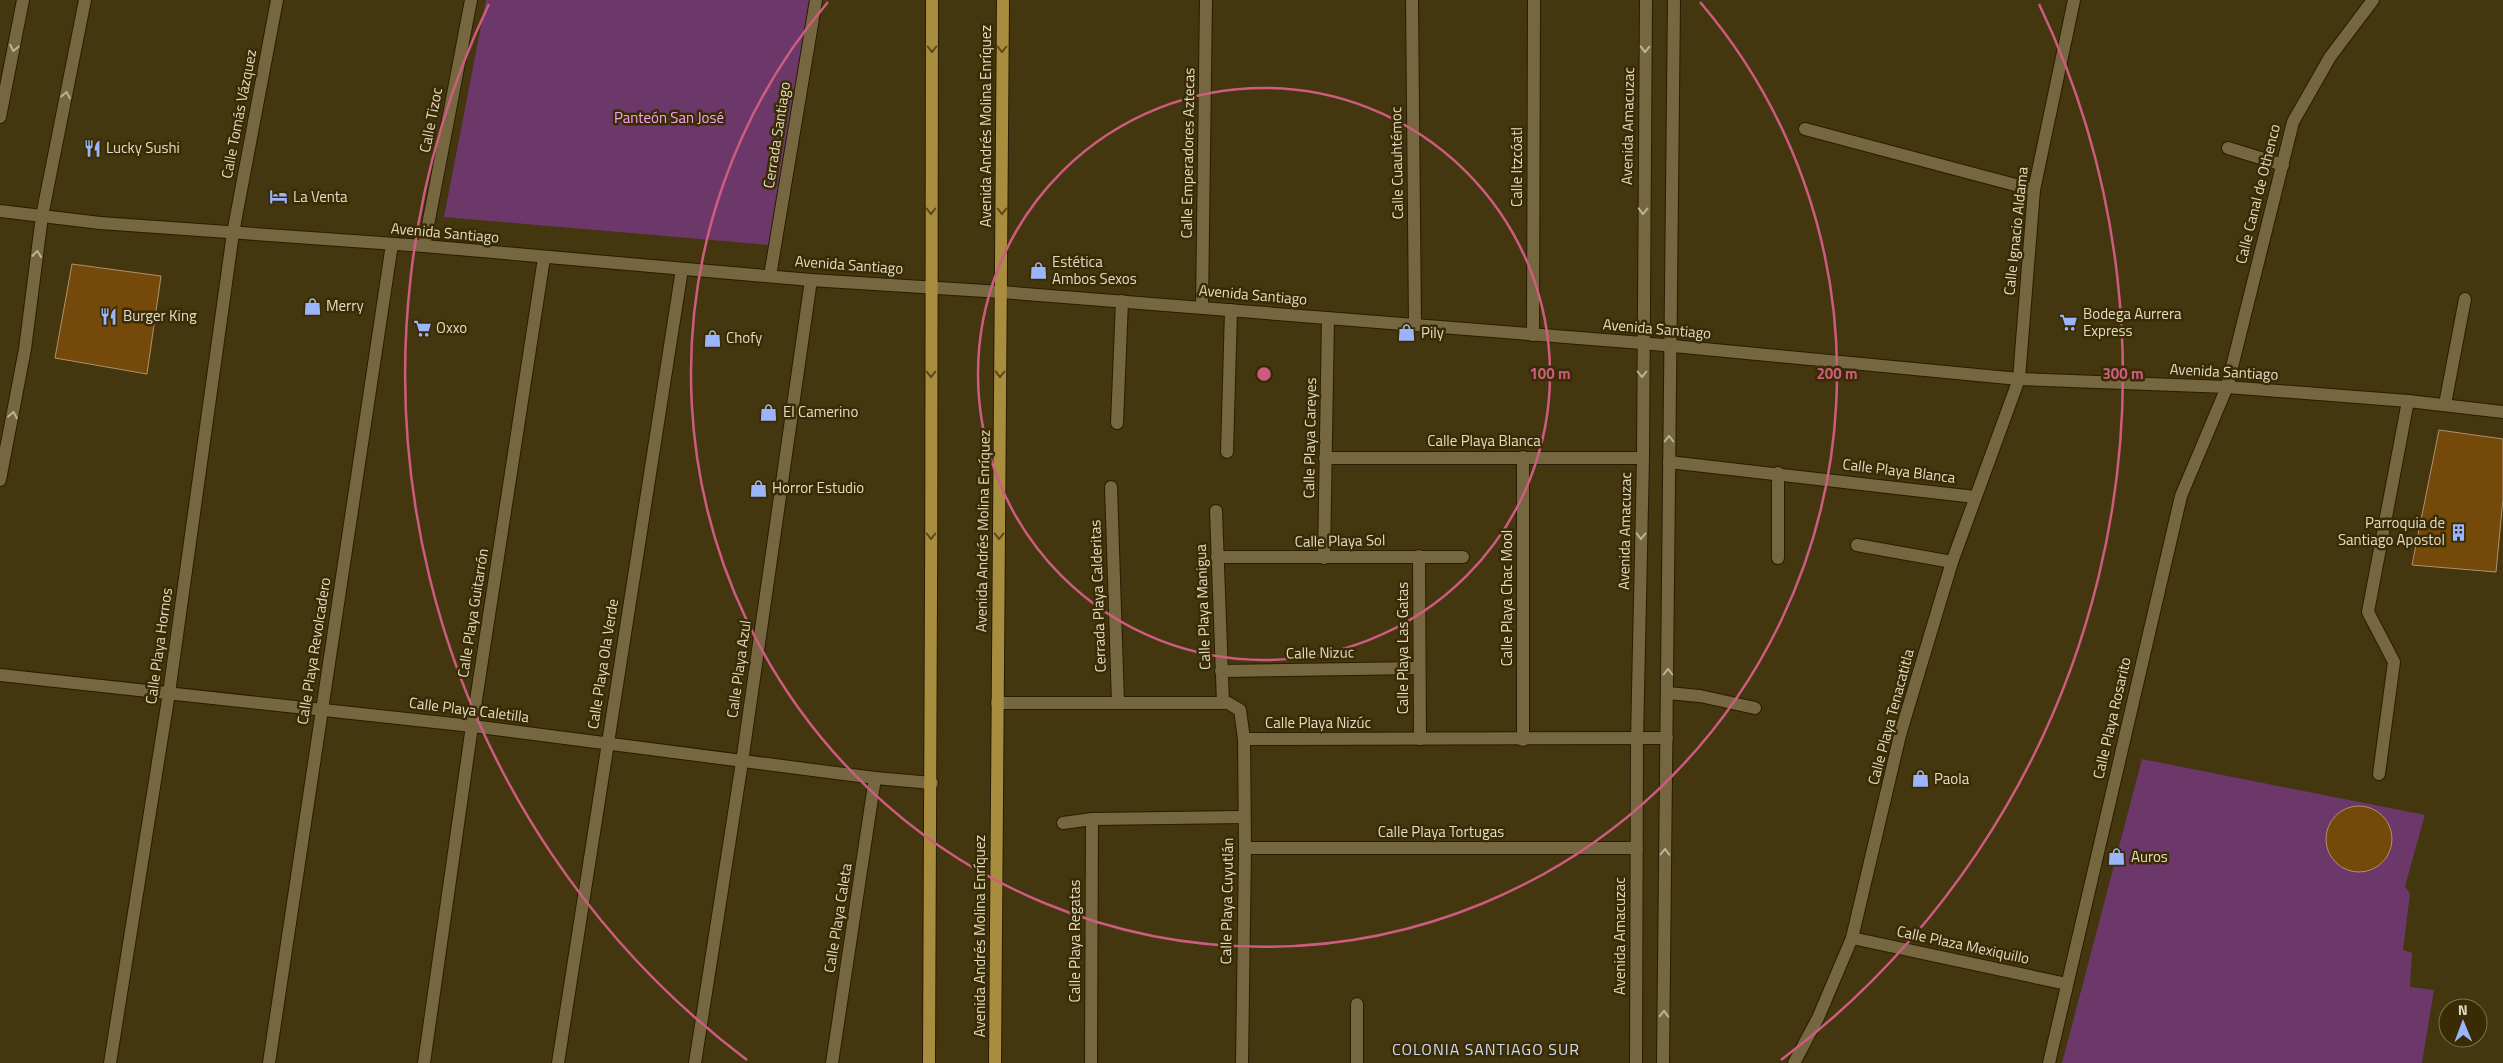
<svg xmlns="http://www.w3.org/2000/svg" width="2503" height="1063" font-family="'Titillium Web',sans-serif">
<rect width="100%" height="100%" fill="#44360f"/>
<g fill="#6b3869">
<path d="M486 0H811L769 245 444 217Z"/>
<path d="M2142 759 2425 815 2405 886 2410 894 2403 950 2412 953 2410 987 2434 990 2422 1063H2062Z"/>
</g>
<g fill="#754909" stroke="#af9170">
<path d="M72 264 161 276 147 374 55 358Z"/>
<path d="M2439 430 2503 439V499L2496 572 2412 565Z"/>
<circle cx="2359" cy="839" r="33"/>
</g>
<g fill="none" stroke-linecap="round" stroke-linejoin="round">
<defs>
<g id="street">
<path d="M1412 0 1415 325"/>
<path d="M1805 129 2034 190"/>
<path d="M2228 148 2283 165"/>
<path d="M424 246 471 0"/>
<path d="M770 276 816 0"/>
<path d="M1202 307 1206 0"/>
<path d="M1533 335 1534 0"/>
<path d="M2445 404 2465 299"/>
<path d="M1117 423 1122 301"/>
<path d="M1227 452 1231 310"/>
<path d="M1523 457V740"/>
<path d="M1325 458H1643"/>
<path d="M1669 462 1975 497"/>
<path d="M1778 473V558"/>
<path d="M1111 487 1118 703"/>
<path d="M1216 511 1223 703"/>
<path d="M1857 545 1952 562"/>
<path d="M1419 556 1420 739"/>
<path d="M1217 557H1463"/>
<path d="M1324 558 1328 318"/>
<path d="M1221 671 1419 668"/>
<path d="M0 675 472 726 875 778 932 783"/>
<path d="M1667 693 1700 696 1755 708"/>
<path d="M997 703H1228L1240 710 1244 739 1245 848 1242 1063"/>
<path d="M1244 739 1667 738"/>
<path d="M2379 774 2394 662 2368 612 2408 401"/>
<path d="M1063 823 1092 819 1244 817"/>
<path d="M1245 848H1637"/>
<path d="M1852 938 2067 984"/>
<path d="M110 1063 169 693 233 233 277 0"/>
<path d="M269 1063 392 244"/>
<path d="M424 1063 472 726 544 258"/>
<path d="M558 1063 682 269"/>
<path d="M695 1063 742 762 811 280"/>
<path d="M832 1063 875 778"/>
<path d="M1091 1063 1092 819"/>
<path d="M1357 1063V1004"/>
<path d="M1636 1063 1637 739 1643 458 1646 0"/>
<path d="M1663 1063 1674 0"/>
<path d="M1794 1063 1818 1018 1852 938 1900 735 1952 562 2019 379 2034 190 2074 0"/>
<path d="M2049 1063 2181 496 2227 387 2293 122 2330 57 2373 0"/>
</g>
<g id="secondary">
<path d="M0 117 23 0"/>
<path d="M0 211 100 223 424 246 811 280 1001 292 1642 343 2019 379 2227 387 2408 401 2503 412"/>
<path d="M0 480 25 349 42 216 85 0"/>
</g>
<g id="primary">
<path d="M929 1063C933 709 930 354 932 0"/>
<path d="M995 1063 1003 0"/>
</g>
</defs>
<use href="#street" stroke="#281d02" stroke-width="14"/>
<use href="#secondary" stroke="#281d02" stroke-width="14"/>
<use href="#primary" stroke="#281d02" stroke-width="14"/>
<use href="#street" stroke="#766741" stroke-width="12"/>
<use href="#secondary" stroke="#766741" stroke-width="12"/>
<use href="#primary" stroke="#a98d3f" stroke-width="12"/>
</g>
<defs><path id="oneway-chevron" d="M-2-3.5L2.5 0L-2 3.5" fill="none" stroke-width="1.6" stroke-linecap="round" stroke-linejoin="round" transform="scale(1.25)"/></defs>
<g stroke="#bcb297">
<use href="#oneway-chevron" transform="translate(14 48) rotate(101)"/>
<use href="#oneway-chevron" transform="translate(1645 49) rotate(91)"/>
<use href="#oneway-chevron" transform="translate(66 95) rotate(-79)"/>
<use href="#oneway-chevron" transform="translate(1643 211) rotate(91)"/>
<use href="#oneway-chevron" transform="translate(37 254) rotate(-83)"/>
<use href="#oneway-chevron" transform="translate(1642 374) rotate(90)"/>
<use href="#oneway-chevron" transform="translate(13 415) rotate(-79)"/>
<use href="#oneway-chevron" transform="translate(1669 439) rotate(-90)"/>
<use href="#oneway-chevron" transform="translate(1641 536) rotate(91)"/>
<use href="#oneway-chevron" transform="translate(1668 672) rotate(-90)"/>
<use href="#oneway-chevron" transform="translate(1665 852) rotate(-89)"/>
<use href="#oneway-chevron" transform="translate(1664 1014) rotate(-89)"/>
</g>
<g stroke="#5b4815">
<use href="#oneway-chevron" transform="translate(932 49) rotate(90)"/>
<use href="#oneway-chevron" transform="translate(1002 49) rotate(90)"/>
<use href="#oneway-chevron" transform="translate(931 211) rotate(90)"/>
<use href="#oneway-chevron" transform="translate(1002 211) rotate(90)"/>
<use href="#oneway-chevron" transform="translate(931 374) rotate(90)"/>
<use href="#oneway-chevron" transform="translate(1000 374) rotate(91)"/>
<use href="#oneway-chevron" transform="translate(931 536) rotate(90)"/>
<use href="#oneway-chevron" transform="translate(999 536) rotate(91)"/>
</g>
<g fill="none" stroke="#cd5c80" stroke-width="2.5">
<circle cx="1264" cy="374" r="286"/>
<path d="M1700 2A573 573 0 1 1 828 2"/>
<path d="M747 1060A859 859 0 0 1 489 4M2039 4A859 859 0 0 1 1781 1060"/>
</g>
<defs>
<symbol id="restaurant-bare" viewBox="-9 -9 18 18"><path d="M-5-6h1v4h1v-4h1v4h1v-4h1v5L-1.5 .5V6h-2V.5L-5-1ZM5-6V6H3V1.5H1.5Q1.5-4 5-6Z" fill="#9bb5fd" stroke="#392b03" stroke-width="2.5" paint-order="stroke"/></symbol>
<symbol id="hotel-bare" viewBox="-9 -9 18 18"><path d="M-6-4.5h1.5V1H6V5H4.5V3h-9V5H-6ZM-4 0a1.8 1.8 0 1 1 3.6 0ZM.5 0V-2.5h3Q6-2.5 6 0Z" fill="#9bb5fd" stroke="#392b03" stroke-width="2.5" paint-order="stroke"/></symbol>
<symbol id="shop-bare" viewBox="-9 -9 18 18"><path d="M-5-2.5h2.3a2.7 3.5 0 0 1 5.4 0H5L5.5 6h-11ZM-1.5-2.5h3a1.5 2.3 0 0 0-3 0Z" fill="#9bb5fd" stroke="#392b03" stroke-width="2.5" paint-order="stroke"/></symbol>
<symbol id="supermarket-bare" viewBox="-9 -9 18 18"><path d="M-6-5.5h2.5l.6 2H6L4.5 2H-2.5L-4.4-4H-6ZM-1.5 3.2a1.3 1.3 0 1 0 .1 0ZM3 3.2a1.3 1.3 0 1 0 .1 0Z" fill="#9bb5fd" stroke="#392b03" stroke-width="2.5" paint-order="stroke"/></symbol>
<symbol id="building-bare" viewBox="-9 -9 18 18"><path d="M-4-6H4V6H1V3H-1V6H-4ZM-2.5-4.3h1.7v1.8h-1.7ZM.8-4.3h1.7v1.8H.8ZM-2.5-1h1.7V.8h-1.7ZM.8-1h1.7V.8H.8Z" fill="#9bb5fd" stroke="#392b03" stroke-width="2.5" paint-order="stroke"/></symbol>
</defs>
<g fill-rule="evenodd">
<use href="#restaurant-bare" x="80" y="136" width="25" height="25"/>
<use href="#hotel-bare" x="266" y="184" width="25" height="25"/>
<use href="#shop-bare" x="1026" y="258" width="25" height="25"/>
<use href="#shop-bare" x="300" y="294" width="25" height="25"/>
<use href="#restaurant-bare" x="96" y="304" width="25" height="25"/>
<use href="#supermarket-bare" x="2056" y="310" width="25" height="25"/>
<use href="#supermarket-bare" x="410" y="316" width="25" height="25"/>
<use href="#shop-bare" x="1394" y="320" width="25" height="25"/>
<use href="#shop-bare" x="700" y="326" width="25" height="25"/>
<use href="#shop-bare" x="756" y="400" width="25" height="25"/>
<use href="#shop-bare" x="746" y="476" width="25" height="25"/>
<use href="#building-bare" x="2446" y="520" width="25" height="25"/>
<use href="#shop-bare" x="1908" y="766" width="25" height="25"/>
<use href="#shop-bare" x="2104" y="844" width="25" height="25"/>
</g>
<g text-anchor="middle" stroke-width="5" stroke-linejoin="round" paint-order="stroke">
<g font-size="15" fill="#e2dac5" stroke="#392b03">
<text transform="translate(239 114) rotate(-79)" y="5">Calle Tomás Vázquez</text>
<text transform="translate(431 120) rotate(-79)" y="5">Calle Tizoc</text>
<text transform="translate(986 126) rotate(-90)" y="5">Avenida Andrés Molina Enríquez</text>
<text transform="translate(1628 126) rotate(-89)" y="5">Avenida Amacuzac</text>
<text transform="translate(777 135) rotate(-81)" y="5">Cerrada Santiago</text>
<text transform="translate(1188 153) rotate(-89)" y="5">Calle Emperadores Aztecas</text>
<text transform="translate(1397 163) rotate(-91)" y="5">Calle Cuauhtémoc</text>
<text transform="translate(1517 167) rotate(-90)" y="5">Calle Itzcóatl</text>
<text transform="translate(2258 194) rotate(-76)" y="5">Calle Canal de Othenco</text>
<text transform="translate(2016 231) rotate(-84)" y="5">Calle Ignacio Aldama</text>
<text transform="translate(445 233) rotate(5)" y="5">Avenida Santiago</text>
<text transform="translate(849 265) rotate(4)" y="5">Avenida Santiago</text>
<text transform="translate(1253 295) rotate(5)" y="5">Avenida Santiago</text>
<text transform="translate(1657 329) rotate(5)" y="5">Avenida Santiago</text>
<text transform="translate(2224 372) rotate(3)" y="5">Avenida Santiago</text>
<text transform="translate(1310 438) rotate(-89)" y="5">Calle Playa Careyes</text>
<text x="1484" y="446">Calle Playa Blanca</text>
<text transform="translate(1899 471) rotate(7)" y="5">Calle Playa Blanca</text>
<text transform="translate(983 531) rotate(-89)" y="5">Avenida Andrés Molina Enríquez</text>
<text transform="translate(1625 531) rotate(-89)" y="5">Avenida Amacuzac</text>
<text transform="translate(1340 541) rotate(-1)" y="5">Calle Playa Sol</text>
<text transform="translate(1098 596) rotate(-92)" y="5">Cerrada Playa Calderitas</text>
<text transform="translate(1507 598) rotate(-90)" y="5">Calle Playa Chac Mool</text>
<text transform="translate(1203 607) rotate(-92)" y="5">Calle Playa Manigua</text>
<text transform="translate(473 613) rotate(-81)" y="5">Calle Playa Guitarrón</text>
<text transform="translate(159 646) rotate(-82)" y="5">Calle Playa Hornos</text>
<text transform="translate(1403 648) rotate(-90)" y="5">Calle Playa Las Gatas</text>
<text transform="translate(314 651) rotate(-81)" y="5">Calle Playa Revolcadero</text>
<text transform="translate(1320 653) rotate(-1)" y="5">Calle Nizuc</text>
<text transform="translate(603 664) rotate(-81)" y="5">Calle Playa Ola Verde</text>
<text transform="translate(739 669) rotate(-82)" y="5">Calle Playa Azul</text>
<text transform="translate(469 710) rotate(7)" y="5">Calle Playa Caletilla</text>
<text transform="translate(1891 717) rotate(-75)" y="5">Calle Playa Tenacatitla</text>
<text transform="translate(2112 718) rotate(-77)" y="5">Calle Playa Rosarito</text>
<text x="1318" y="728">Calle Playa Nizúc</text>
<text x="1441" y="837">Calle Playa Tortugas</text>
<text transform="translate(1227 901) rotate(-89)" y="5">Calle Playa Cuyutlán</text>
<text transform="translate(838 918) rotate(-81)" y="5">Calle Playa Caleta</text>
<text transform="translate(980 936) rotate(-90)" y="5">Avenida Andrés Molina Enríquez</text>
<text transform="translate(1620 936) rotate(-90)" y="5">Avenida Amacuzac</text>
<text transform="translate(1075 941) rotate(-90)" y="5">Calle Playa Regatas</text>
<text transform="translate(1963 945) rotate(12)" y="5">Calle Plaza Mexiquillo</text>
</g>
<g font-size="15" fill="#faa2f5" stroke="#392b03">
<text x="669" y="123">Panteón San José</text>
</g>
<g font-size="15" fill="#e2dac5" stroke="#392b03" text-anchor="start">
<text x="106" y="153">Lucky Sushi</text>
<text x="293" y="202">La Venta</text>
<text x="1052" y="267">Estética<tspan x="1052" dy="17">Ambos Sexos</tspan></text>
<text x="326" y="311">Merry</text>
<text x="2083" y="319">Bodega Aurrera<tspan x="2083" dy="17">Express</tspan></text>
<text x="123" y="321">Burger King</text>
<text x="436" y="333">Oxxo</text>
<text x="1421" y="338">Pily</text>
<text x="726" y="343">Chofy</text>
<text x="783" y="417">El Camerino</text>
<text x="772" y="493">Horror Estudio</text>
<text x="2445" y="528" text-anchor="end">Parroquia de<tspan x="2445" dy="17">Santiago Apostol</tspan></text>
<text x="1934" y="784">Paola</text>
<text x="2131" y="862">Auros</text>
</g>
<g font-size="16" letter-spacing="1" fill="#cfd9f5" stroke="#392b03">
<text x="1486" y="1055">COLONIA SANTIAGO SUR</text>
</g>
</g>
<circle cx="1264" cy="374" r="8" fill="#cd5c80" stroke="#392b03" stroke-width="2.5"/>
<g font-size="15" text-anchor="middle" font-weight="bold" fill="#cd5c80" stroke="#392b03" stroke-width="5" stroke-linejoin="round" paint-order="stroke">
<text x="1550" y="379">100 m</text>
<text x="1837" y="379">200 m</text>
<text x="2123" y="379">300 m</text>
</g>
<g transform="translate(2463 1023) rotate(359)"><circle r="24" fill="#392b03" stroke="#7d7151"/>
<path d="M0-4L9 19L0 12L-9 19Z" fill="#9bb5fd"/>
<text y="-8" font-size="14" font-weight="bold" text-anchor="middle" fill="#e2dac5">N</text>
</g>
</svg>
